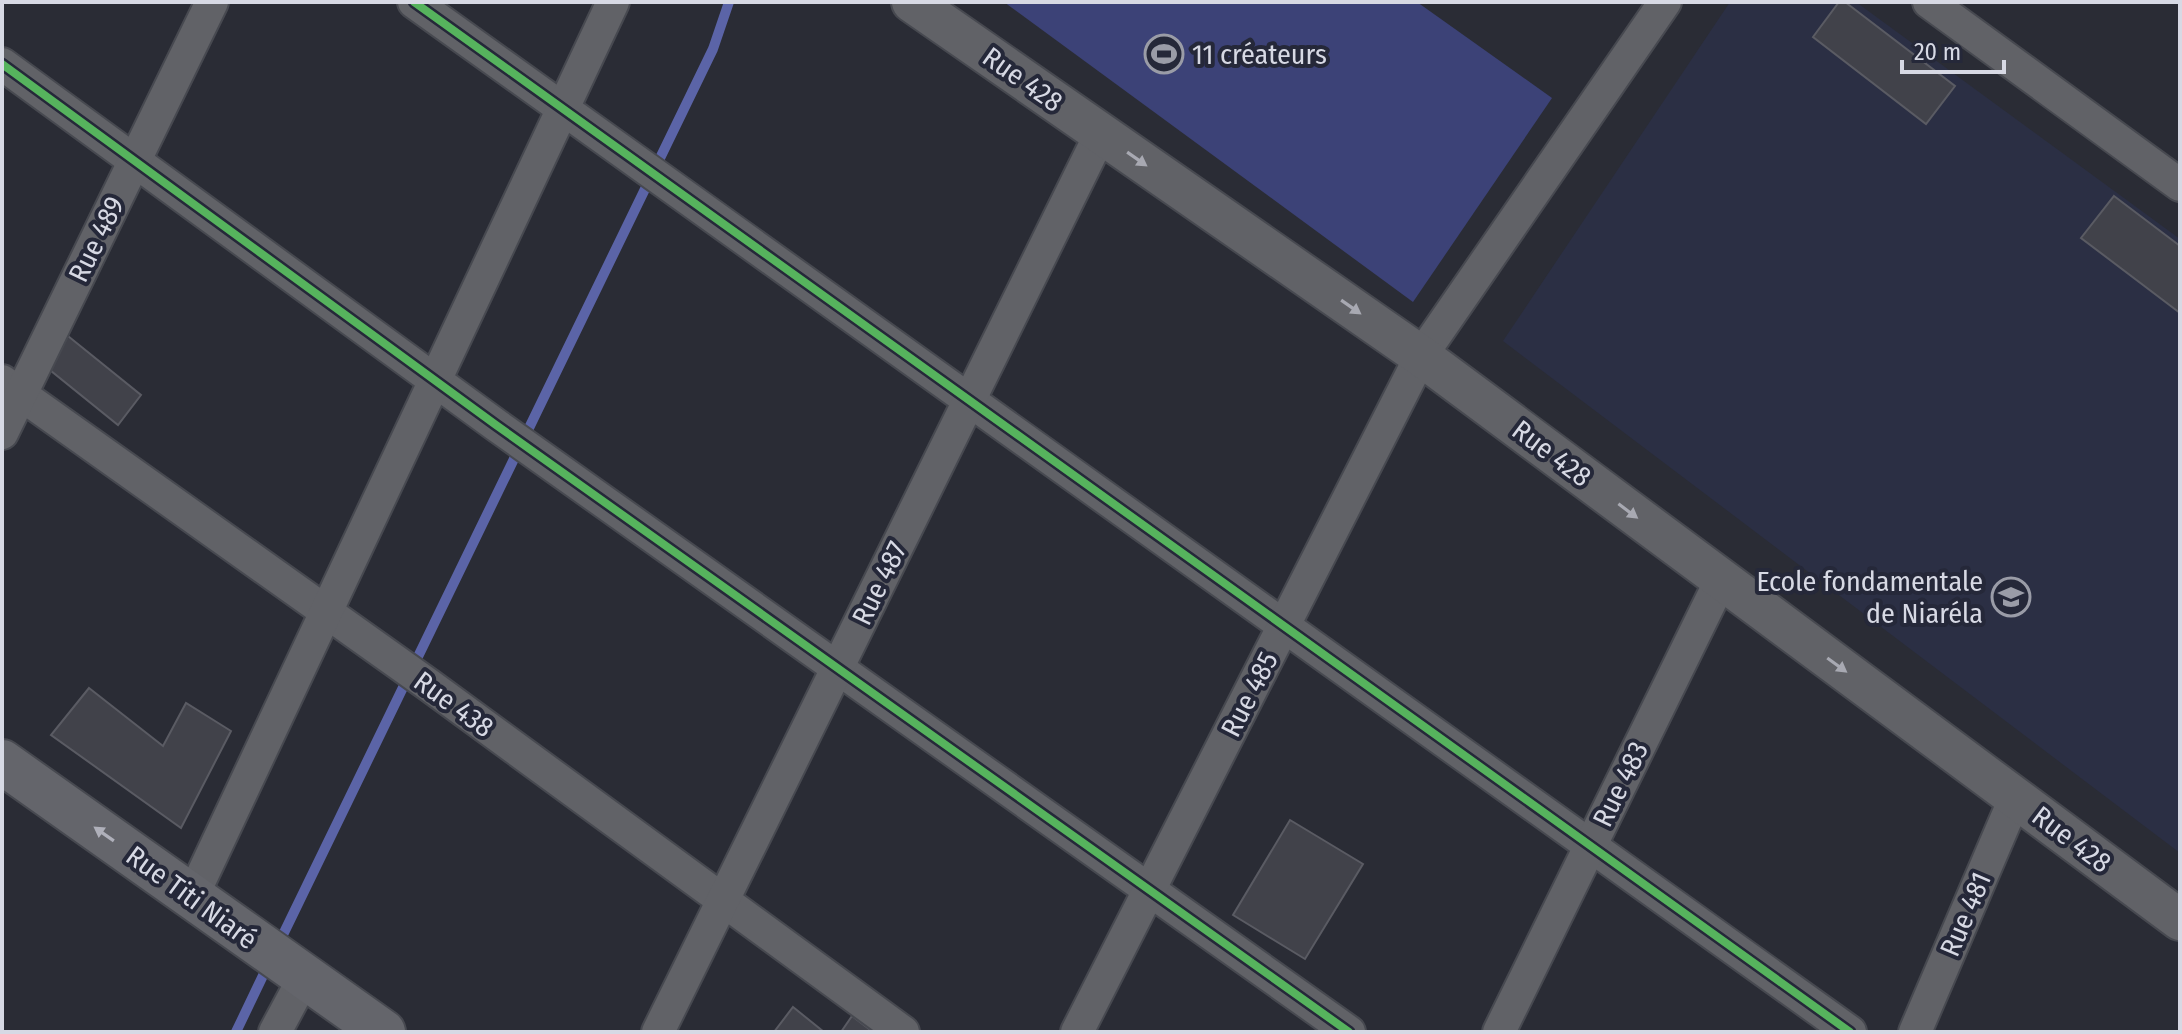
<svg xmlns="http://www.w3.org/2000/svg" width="2182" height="1034" font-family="'Fira Sans Condensed',sans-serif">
<rect width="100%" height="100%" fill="#2a2c35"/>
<path fill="#2b2f44" d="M1730 2H1856L2180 239V853L1503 341Z"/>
<path fill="#3c4277" d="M1004 2H1417L1552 98 1413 302Z"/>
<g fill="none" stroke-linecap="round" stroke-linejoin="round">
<g stroke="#5b64a7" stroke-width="10">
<path d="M278 945 713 49 729 2"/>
<path d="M236 1032 269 963"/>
</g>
</g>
<g fill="#41424a" stroke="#5a5b63" stroke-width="2">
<path d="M1839 2H1845L1955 86 1926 124 1813 37Z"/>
<path d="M2114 196 2180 246V313L2081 238Z"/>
<path d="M63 332 141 395 118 425 40 362Z"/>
<path d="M89 688 163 746 186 703 231 731 181 828 51 735Z"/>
<path d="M1290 820 1363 864 1305 959 1233 915Z"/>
<path d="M793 1007 824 1032H774Z"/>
<path d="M852 1016 873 1032H841Z"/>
</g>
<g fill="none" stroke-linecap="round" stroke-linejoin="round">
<defs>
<g id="minor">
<path d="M414 2 1850 1032"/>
<path d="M1929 2 2180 185"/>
<path d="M2 64 496 425 1349 1032"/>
<path d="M2 381 429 685 903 1032"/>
<path d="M2 433 212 2"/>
<path d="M192 897 613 2"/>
<path d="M275 1032 305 976"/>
<path d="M658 1032 1101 133"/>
<path d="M1077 1032 1421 356 1665 2"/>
<path d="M1499 1032 1721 580"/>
<path d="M1915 1032 2016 796"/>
</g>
<path id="tertiary" d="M912 2 1421 356 2180 920"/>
<path id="secondary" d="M2 762 383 1032"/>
</defs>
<use href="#minor" stroke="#474950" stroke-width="36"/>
<use href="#tertiary" stroke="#474950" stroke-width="44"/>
<use href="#secondary" stroke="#474950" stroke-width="48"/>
<use href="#minor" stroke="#616267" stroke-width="32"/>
<use href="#tertiary" stroke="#616267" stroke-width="40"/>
<use href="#secondary" stroke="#64656b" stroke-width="44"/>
<defs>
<g id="cycleway">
<path d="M414 2 1850 1032"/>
<path d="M2 64 496 425 1349 1032"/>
</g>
</defs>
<use href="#cycleway" stroke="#252839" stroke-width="13"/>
<use href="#cycleway" stroke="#56b35d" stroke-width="8"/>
</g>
<defs><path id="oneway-solid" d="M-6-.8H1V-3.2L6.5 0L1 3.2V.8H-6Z" transform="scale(2)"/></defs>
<g fill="#a8a9b2">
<use href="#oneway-solid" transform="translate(1137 159) rotate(35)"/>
<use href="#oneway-solid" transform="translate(1351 307) rotate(35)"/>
<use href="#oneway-solid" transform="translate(1628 511) rotate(37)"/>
<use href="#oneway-solid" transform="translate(1837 665) rotate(36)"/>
</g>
<use fill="#afb0ba" href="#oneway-solid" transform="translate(104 834) rotate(-145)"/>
<defs>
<symbol id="stadium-ring" viewBox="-11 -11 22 22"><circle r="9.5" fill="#252839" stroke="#9a9ca7" stroke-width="1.5"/><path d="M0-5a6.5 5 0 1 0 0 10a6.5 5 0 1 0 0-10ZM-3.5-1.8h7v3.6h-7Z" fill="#9a9ca7"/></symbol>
<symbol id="school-ring" viewBox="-11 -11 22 22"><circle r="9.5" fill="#252839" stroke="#9a9ca7" stroke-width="1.5"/><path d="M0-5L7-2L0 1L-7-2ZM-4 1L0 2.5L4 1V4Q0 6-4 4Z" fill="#9a9ca7"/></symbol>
</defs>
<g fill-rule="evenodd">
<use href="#stadium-ring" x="1142" y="32" width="44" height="44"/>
<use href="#school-ring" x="1989" y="575" width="44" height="44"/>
</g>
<g text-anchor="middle" stroke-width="8" stroke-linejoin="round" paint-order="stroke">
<g font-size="28" fill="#d7d9e4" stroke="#252839" text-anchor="start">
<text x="1192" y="64">11 créateurs</text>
<text x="1983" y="591" text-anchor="end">Ecole fondamentale<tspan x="1983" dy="32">de Niaréla</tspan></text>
</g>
<g font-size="28" fill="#d7d9e4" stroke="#252839">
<text transform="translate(1023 79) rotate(35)" y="10">Rue 428</text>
<text transform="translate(96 239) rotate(-64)" y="10">Rue 489</text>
<text transform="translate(1552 453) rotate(37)" y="10">Rue 428</text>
<text transform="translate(879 583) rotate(-64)" y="10">Rue 487</text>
<text transform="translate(1249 694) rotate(-63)" y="10">Rue 485</text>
<text transform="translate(454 704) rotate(36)" y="10">Rue 438</text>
<text transform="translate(1620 784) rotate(-64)" y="10">Rue 483</text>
<text transform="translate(2072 839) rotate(37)" y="10">Rue 428</text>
<text transform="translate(192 897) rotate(36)" y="10">Rue Titi Niaré</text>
<text transform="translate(1965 914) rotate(-67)" y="10">Rue 481</text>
</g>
</g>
<rect width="2182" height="1034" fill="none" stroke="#d7d9e4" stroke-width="8"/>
<path d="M1902 60v12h102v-12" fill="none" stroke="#d7d9e4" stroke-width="4"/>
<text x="1914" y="60" font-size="24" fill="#d7d9e4" stroke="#252839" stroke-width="6" paint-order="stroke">20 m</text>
</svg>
